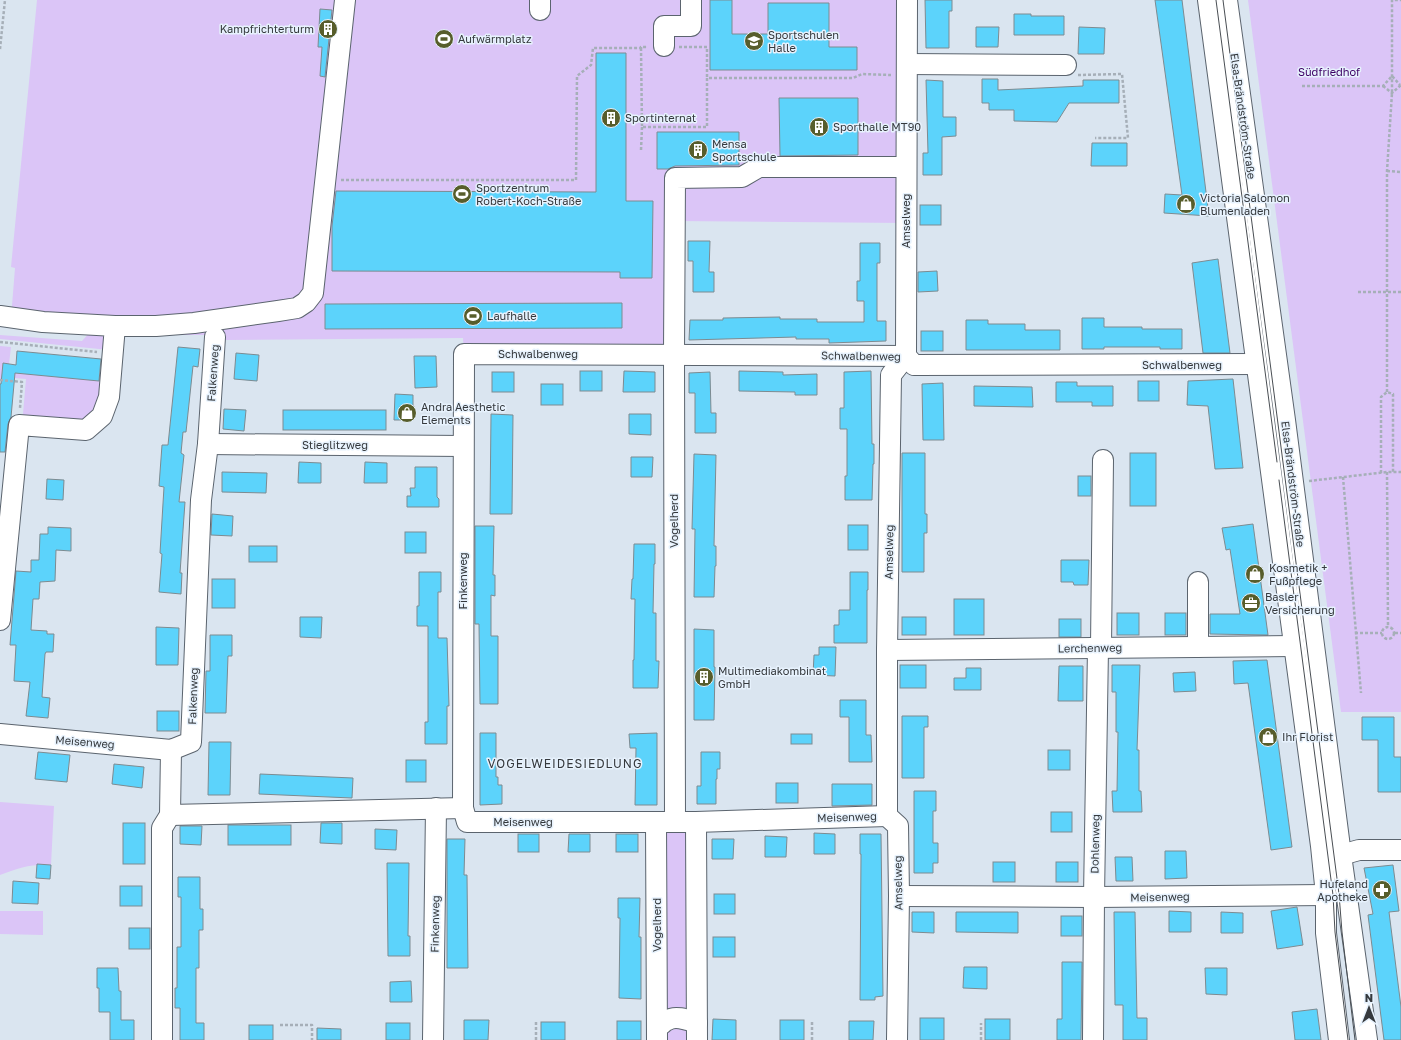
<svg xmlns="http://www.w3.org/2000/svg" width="1401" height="1040" font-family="'Golos Text',sans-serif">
<rect width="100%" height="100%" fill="#dae5f0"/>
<g fill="#dbc5f7">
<path d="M37 0H906V223L675 221 674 354H464L463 338 225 340 215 335H120L11 318 15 268 11 267Z"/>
<path d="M1248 0H1401V712H1341Z"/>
<path d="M92 330H98L106 336 109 350 0 339V335L82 341Z"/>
<path d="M0 346 11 347 9 364 3 363 2 379H0Z"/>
<path d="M15 373 106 381 88 425 29 422 23 414 26 379 14 378Z"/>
<path d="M0 802 54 806 51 865C30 864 19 868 0 875Z"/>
<path d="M680 829 693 835 692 1004C682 1011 674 1012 664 1006L666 831Z"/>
<path d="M0 911H43V935L0 934Z"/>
<path d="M681 1027 691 1030V1040H663L666 1032Z"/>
</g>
<g fill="#5cd3fb" stroke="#7d8b91">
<path d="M710 0H732V34H768V3H829V47H857V70H710Z"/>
<path d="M925 0H952V11H949V48H926Z"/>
<path d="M1155 0H1182L1209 216 1164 213 1165 194 1182 195Z"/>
<path d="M320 9 332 10 325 77 320 76 322 47H318Z"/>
<path d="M1014 14H1031V16H1064V35H1014Z"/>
<path d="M976 27H999L998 47H976Z"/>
<path d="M1079 27 1105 28 1104 54H1078Z"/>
<path d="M596 53H626V201H653L652 278H620V272L332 271V226L336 191 596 192Z"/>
<path d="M982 79H998V90L1083 86V80H1119V103H1069L1057 122 1014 121V110H989V103H982Z"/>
<path d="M926 80 943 81V117H956V136L942 137V175H923V153H928Z"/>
<path d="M779 98H858V155L780 156Z"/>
<path d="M657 132H739V165L675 166 668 169H657Z"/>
<path d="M1092 143H1127V166H1091Z"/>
<rect x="920" y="205" width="21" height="20"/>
<path d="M688 241H710L709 272H714V292H693V261H688Z"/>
<path d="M860 243H880V263H877V321H886V341L829 343V339H796V337L689 340 690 320H723V318L780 317V319H817V322H864V301H857V281H860Z"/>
<path d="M1218 259 1230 353H1203L1192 263Z"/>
<path d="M937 271 938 291 918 292V272Z"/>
<path d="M622 303V328L325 329V304Z"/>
<path d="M1082 318H1104V327H1142V329H1182V349H1160V347H1104V349H1082Z"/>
<path d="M966 320H988V324H1025V330H1060V350H966Z"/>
<rect x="921" y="331" width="22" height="20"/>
<path d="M178 347 200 349 198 367 193 366 186 432H183L181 453 184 455 179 502H185L180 573H182L181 594 159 592 162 554 160 553 164 487 159 486 162 445H168Z"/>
<path d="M17 351 101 359 99 381 15 373 11 417 8 424 5 452H0V384H1L3 363 16 365Z"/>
<path d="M236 353 259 355 257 381 234 379Z"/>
<path d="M414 356H436L437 387 415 388Z"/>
<rect x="580" y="371" width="22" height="20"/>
<path d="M624 371 655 372V392H623Z"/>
<path d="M739 371 783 372V375L817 374V395H795V392L739 391Z"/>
<path d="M871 371 872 444H874V464H873L872 500H845V476H847V429H840V408H844V372Z"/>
<rect x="492" y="372" width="22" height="20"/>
<path d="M710 372 711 413H716V433H695V393H689V373Z"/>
<path d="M1233 379 1243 468 1215 469 1208 406 1187 405 1188 381Z"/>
<rect x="1138" y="381" width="21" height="20"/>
<path d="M1056 382H1077V386H1113V406H1092V402H1056Z"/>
<path d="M943 383 944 440H923L922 384Z"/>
<rect x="541" y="384" width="22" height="21"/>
<path d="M974 386 1032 387 1033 407 974 406Z"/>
<path d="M395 394 413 395V420H394Z"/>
<path d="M224 409 246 410 244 431 223 429Z"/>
<rect x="283" y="410" width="103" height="20"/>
<path d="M491 414 513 415 512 514H490Z"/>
<path d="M629 414H651V435L629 434Z"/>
<path d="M902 453H925V514H927V533H924V572H902Z"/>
<rect x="1130" y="453" width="26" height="53"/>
<path d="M694 454 716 455 714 546H716V566H715L714 597H694L695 529H692Z"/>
<path d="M631 457H653L652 477H631Z"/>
<path d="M299 462 321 463V483H298Z"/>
<path d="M365 462 387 463V483H364Z"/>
<path d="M415 467H437V497L439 499V507H407V496H411L410 488H415Z"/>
<path d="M222 472 267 473 266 493 222 492Z"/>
<rect x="1078" y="476" width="13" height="20"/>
<path d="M47 479 64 480 63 500 46 499Z"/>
<path d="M212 514 233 516 232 536 211 535Z"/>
<path d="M1253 524 1268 635 1210 634V614H1240L1230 549 1226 550 1222 528Z"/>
<rect x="848" y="525" width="20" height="25"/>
<path d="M475 526H494L493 575H495V596L491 595V636H498V704H480L479 624H475Z"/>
<path d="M48 527 71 528V551L56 550 55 581 40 582 39 599H33L31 630 47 631V634H54L53 652H46L45 654 42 697 50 698 48 718 26 716 30 682 14 681 16 645H10L16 571 31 572V560H39L40 534H48Z"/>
<rect x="405" y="532" width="21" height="21"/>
<path d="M634 544H655V564H654L653 613H656V661H659L658 688H633V660H634L635 599H631L632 579H633Z"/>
<rect x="249" y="546" width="28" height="16"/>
<path d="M1061 560H1089L1088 585H1074L1073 582H1061Z"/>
<path d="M419 572H441V592H438V638H447L449 706H447V744H425V722H428V626H417V606H419Z"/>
<path d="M850 572H868V590H867V643H834V625H839V610H850Z"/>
<rect x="212" y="579" width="23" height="29"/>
<rect x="954" y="599" width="30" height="36"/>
<rect x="1117" y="613" width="22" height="22"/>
<rect x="1165" y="613" width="21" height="22"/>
<path d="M300 617H322L321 638 300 637Z"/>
<rect x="902" y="617" width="24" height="18"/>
<rect x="1059" y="619" width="22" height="18"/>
<path d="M156 627 179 628 178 665H156Z"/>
<path d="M694 629 714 630V667H715L714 720H694Z"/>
<path d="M210 635H232V656H228L226 713H205L206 671H210Z"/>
<path d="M819 647H836L835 676 813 675 814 655H819Z"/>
<path d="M1267 660 1292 847 1271 850 1248 683 1234 684 1233 661Z"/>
<rect x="900" y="665" width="26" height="23"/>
<path d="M1112 665H1140L1137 750H1139V791H1141L1142 812H1113L1112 791H1117L1118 732H1116V692H1112Z"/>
<path d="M1059 666H1083V701H1058Z"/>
<path d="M966 668H981V690H954V678H966Z"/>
<path d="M1195 672 1196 691 1174 692 1173 673Z"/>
<path d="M840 700H866V735H871L872 762H849V717H840Z"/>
<rect x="157" y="711" width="22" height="20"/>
<path d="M902 716H928V727H924V778H902Z"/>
<path d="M1362 717H1394V757H1401V792H1378V740H1362Z"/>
<path d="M480 733H496V777H498V785H502V804L480 805Z"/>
<path d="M657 733V805H635L636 748H630L629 734Z"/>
<rect x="791" y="734" width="21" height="10"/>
<path d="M209 742H231L230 795H208Z"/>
<rect x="1048" y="750" width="22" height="20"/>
<path d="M38 752 70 755 67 782 35 779Z"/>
<path d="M701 752H720V769H717V779H716V804H697V786H701Z"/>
<rect x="406" y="760" width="20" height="22"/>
<path d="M114 764 144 767 142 788 112 784Z"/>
<path d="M260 774 353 778 352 798 259 794Z"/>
<rect x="776" y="783" width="22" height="20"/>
<path d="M832 784H872V805L832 806Z"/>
<path d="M914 791H936V811H933V843H938V863H933V873H914Z"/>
<rect x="1051" y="812" width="21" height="20"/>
<rect x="123" y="823" width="22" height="41"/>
<path d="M321 823H342V844L320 843Z"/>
<rect x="228" y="825" width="63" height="20"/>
<path d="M180 826H202L201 845 180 844Z"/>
<path d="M375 829 397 830 396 850 375 849Z"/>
<path d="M814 833 835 834V854H814Z"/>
<rect x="518" y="834" width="21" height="18"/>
<path d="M569 834H590V852H568Z"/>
<rect x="616" y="834" width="22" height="18"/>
<path d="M860 834H881L883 996 875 997V1000H860L861 854H860Z"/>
<path d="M765 836 787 837 786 857H765Z"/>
<path d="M447 839H465L464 875H467L468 968H447Z"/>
<path d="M712 839H734L733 859H712Z"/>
<path d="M1165 851H1186L1187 878 1165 879Z"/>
<path d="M1115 857H1132L1133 881H1116Z"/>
<rect x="993" y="862" width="22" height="20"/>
<rect x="1056" y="862" width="22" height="20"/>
<path d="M387 863H409L408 936H410V956H388Z"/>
<path d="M37 864 51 865 50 879 36 878Z"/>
<path d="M1393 865 1399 911 1389 912 1401 1007V1040H1384L1368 915 1373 914 1364 868Z"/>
<path d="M178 877H200V909H203V930H199V968H196V1023H204V1040H180V1008H175V988H177V947H181V897H178Z"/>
<path d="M13 881 39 883 38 904 12 903Z"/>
<rect x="120" y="886" width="22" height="20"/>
<rect x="714" y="894" width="21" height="20"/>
<path d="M618 898H640L639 937H641V999L619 998 620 918H618Z"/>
<path d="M1297 907 1303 945 1277 949 1271 911Z"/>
<path d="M1169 911 1191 912V932H1169Z"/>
<path d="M912 912H934V933L912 932Z"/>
<path d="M956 912H1018V933L956 932Z"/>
<path d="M1114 912H1135L1137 1018H1147V1040H1123V1005H1115Z"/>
<path d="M1221 912 1243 913V933H1221Z"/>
<rect x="1061" y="916" width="21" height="20"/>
<rect x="129" y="928" width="21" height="21"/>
<rect x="713" y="937" width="22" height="20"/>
<path d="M1062 962H1082L1081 1040H1057V1019H1062Z"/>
<path d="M964 967H987V989L963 988Z"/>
<path d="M97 968H118L119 991H121V1020H134V1040H110V1012H99V988H97Z"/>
<path d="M1205 968H1227V995L1206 994Z"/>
<path d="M411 981 412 1002H390V982Z"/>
<path d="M1317 1009 1321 1040H1295L1292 1012Z"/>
<rect x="920" y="1018" width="24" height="22"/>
<path d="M713 1019 736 1020V1040H712Z"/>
<rect x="985" y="1019" width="25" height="21"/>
<path d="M464 1020H489L488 1040H464Z"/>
<rect x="780" y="1020" width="24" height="20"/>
<rect x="617" y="1021" width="24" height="19"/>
<path d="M849 1021H874L873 1040H849Z"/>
<rect x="541" y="1022" width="24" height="18"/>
<rect x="386" y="1023" width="24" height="17"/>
<rect x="249" y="1025" width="24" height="15"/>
<path d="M317 1028 341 1029V1040H317Z"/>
</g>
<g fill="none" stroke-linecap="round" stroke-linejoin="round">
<defs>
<g id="minor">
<path d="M540 0V10"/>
<path d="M1208 0 1321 846 1326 895V933L1339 1040"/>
<path d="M1227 0 1285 420 1341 855 1367 1040"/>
<path d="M664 46V26H691V0"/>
<path d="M907 64 1066 65"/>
<path d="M0 316 43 322 115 326 109 397 102 416 86 430 19 425 0 620"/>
<path d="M115 326H156L194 323 278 311 297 308 306 302 313 293 345 0"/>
<path d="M208 444 463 446"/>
<path d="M1198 582V647"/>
<path d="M1101 648 1103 460"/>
<path d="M887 650 1294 646"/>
<path d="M0 734 171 750 191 742 201 500 208 444 215 337"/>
<path d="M170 815 463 808"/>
<path d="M887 816 696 822H467L463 808 464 354 906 356 914 365 1256 364"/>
<path d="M656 822 657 1040"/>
<path d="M675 822 674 354 675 178 742 177 759 167H906"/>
<path d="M696 822 697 1040"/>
<path d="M1341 855 1359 850H1401"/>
<path d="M899 896 1094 897 1326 895"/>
<path d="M657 1028C660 1026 664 1021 668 1020 676 1015 688 1020 697 1023"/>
<path d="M162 1040V828L170 815 171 750"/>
<path d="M433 1040 436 808"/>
<path d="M897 1040 899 896 898 826 887 816V650L891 375 906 356 907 0"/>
<path d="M1093 1040 1094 897 1098 648"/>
</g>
</defs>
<use href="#minor" stroke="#5b646e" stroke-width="22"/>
<g stroke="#a6afb8" stroke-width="2.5" stroke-dasharray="3 2" stroke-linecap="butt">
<path d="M679 47H707V78"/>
<path d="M641 48 642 127H707V78H853L862 74 891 75"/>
<path d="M0 49 5 0"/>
<path d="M1078 75 1122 74 1128 138H1095"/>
<path d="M1302 86H1383L1392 76 1400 85"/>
<path d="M1383 86 1392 93 1401 85"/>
<path d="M641 150 642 127"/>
<path d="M1387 171 1401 172"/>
<path d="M341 180H576L577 76 591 65 593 48H641V47H648"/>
<path d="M1358 292H1401"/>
<path d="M0 342 97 352"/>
<path d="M0 380 22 382 20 408"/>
<path d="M1387 392V171L1392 93V0H1401"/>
<path d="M1387 472 1388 627"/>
<path d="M1381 473V397L1387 392 1393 394V472"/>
<path d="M1343 477 1361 693"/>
<path d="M1309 481 1387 472H1401"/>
<circle cx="1388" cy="633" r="6"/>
<path d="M1355 633H1382"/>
<path d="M1395 633H1401"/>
<path d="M536 1022V1040"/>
<path d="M812 1022V1040"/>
<path d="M280 1025H312V1040"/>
<path d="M981 1040V1023"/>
</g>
<use href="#minor" stroke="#fff" stroke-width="20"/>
<g stroke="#494e53" stroke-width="1">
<path d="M1216 0 1277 462"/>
<path d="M1223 0 1339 894 1342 932 1355 1040"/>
<path d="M1279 480 1333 895 1335 932 1348 1040"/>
</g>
</g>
<defs>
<symbol id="building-disc" viewBox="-11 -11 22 22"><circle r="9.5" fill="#575d2b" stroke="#e7f2fd"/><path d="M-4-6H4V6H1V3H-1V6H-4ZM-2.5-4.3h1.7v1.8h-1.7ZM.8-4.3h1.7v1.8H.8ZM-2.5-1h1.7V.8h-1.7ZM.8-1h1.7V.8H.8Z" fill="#fff"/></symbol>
<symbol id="stadium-disc" viewBox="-11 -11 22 22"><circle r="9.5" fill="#575d2b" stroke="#e7f2fd"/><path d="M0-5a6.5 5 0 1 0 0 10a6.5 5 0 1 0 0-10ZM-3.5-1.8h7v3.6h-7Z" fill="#fff"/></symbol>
<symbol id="school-disc" viewBox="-11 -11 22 22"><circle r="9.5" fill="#575d2b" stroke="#e7f2fd"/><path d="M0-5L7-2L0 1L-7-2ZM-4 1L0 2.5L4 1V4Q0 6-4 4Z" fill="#fff"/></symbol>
<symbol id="shop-disc" viewBox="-11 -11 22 22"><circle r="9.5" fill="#575d2b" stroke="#e7f2fd"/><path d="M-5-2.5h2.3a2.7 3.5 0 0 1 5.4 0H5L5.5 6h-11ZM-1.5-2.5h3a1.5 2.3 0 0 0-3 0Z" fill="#fff"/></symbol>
<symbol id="office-disc" viewBox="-11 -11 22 22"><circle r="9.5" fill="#575d2b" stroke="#e7f2fd"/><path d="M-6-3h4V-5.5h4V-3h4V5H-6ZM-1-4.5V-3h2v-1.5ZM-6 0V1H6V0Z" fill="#fff"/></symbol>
<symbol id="pharmacy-disc" viewBox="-11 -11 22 22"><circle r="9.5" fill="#575d2b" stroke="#e7f2fd"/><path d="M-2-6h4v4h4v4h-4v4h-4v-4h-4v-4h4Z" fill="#fff"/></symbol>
</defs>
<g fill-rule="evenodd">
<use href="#building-disc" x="317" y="18" width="22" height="22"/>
<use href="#stadium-disc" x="433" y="28" width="22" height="22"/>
<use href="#school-disc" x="743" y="30" width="22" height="22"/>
<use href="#building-disc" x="600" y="107" width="22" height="22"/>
<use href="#building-disc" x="808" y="116" width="22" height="22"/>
<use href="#building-disc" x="687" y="139" width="22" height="22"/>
<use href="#stadium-disc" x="451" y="183" width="22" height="22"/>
<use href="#shop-disc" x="1175" y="193" width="22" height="22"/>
<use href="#stadium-disc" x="462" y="305" width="22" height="22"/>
<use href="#shop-disc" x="396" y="402" width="22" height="22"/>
<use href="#shop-disc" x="1244" y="563" width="22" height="22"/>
<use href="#office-disc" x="1240" y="592" width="22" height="22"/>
<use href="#building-disc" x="693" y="666" width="22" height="22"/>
<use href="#shop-disc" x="1257" y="726" width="22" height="22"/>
<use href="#pharmacy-disc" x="1371" y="879" width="22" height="22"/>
</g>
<g text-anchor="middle" stroke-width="3" stroke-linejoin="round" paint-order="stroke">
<g font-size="11" fill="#35393d" stroke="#e7f2fd" text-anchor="start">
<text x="314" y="33" text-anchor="end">Kampfrichterturm</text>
<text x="768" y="39">Sportschulen<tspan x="768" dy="13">Halle</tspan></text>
<text x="458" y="43">Aufwärmplatz</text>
<text x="625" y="122">Sportinternat</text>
<text x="833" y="131">Sporthalle MT90</text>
<text x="712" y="148">Mensa<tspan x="712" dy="13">Sportschule</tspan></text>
<text x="476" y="192">Sportzentrum<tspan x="476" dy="13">Robert-Koch-Straße</tspan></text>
<text x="1200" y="202">Victoria Salomon<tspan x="1200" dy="13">Blumenladen</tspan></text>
<text x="487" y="320">Laufhalle</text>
<text x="421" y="411">Andra Aesthetic<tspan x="421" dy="13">Elements</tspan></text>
<text x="1269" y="572">Kosmetik +<tspan x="1269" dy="13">Fußpflege</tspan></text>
<text x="1265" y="601">Basler<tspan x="1265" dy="13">Versicherung</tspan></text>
<text x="718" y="675">Multimediakombinat<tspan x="718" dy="13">GmbH</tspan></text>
<text x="1282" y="741">Ihr Florist</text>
<text x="1368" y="888" text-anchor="end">Hufeland<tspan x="1368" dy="13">Apotheke</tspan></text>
</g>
<g font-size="11" fill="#3e0266" stroke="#e7f2fd">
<text x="1329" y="76">Südfriedhof</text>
</g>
<g font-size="11" fill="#35393d" stroke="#e7f2fd">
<text transform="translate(1243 116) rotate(82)" y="4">Elsa-Brändström-Straße</text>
<text transform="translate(906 221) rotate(-90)" y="4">Amselweg</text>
<text x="538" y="358">Schwalbenweg</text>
<text transform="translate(861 356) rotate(1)" y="4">Schwalbenweg</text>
<text x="1182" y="369">Schwalbenweg</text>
<text transform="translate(213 373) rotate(-86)" y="4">Falkenweg</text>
<text x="335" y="449">Stieglitzweg</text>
<text transform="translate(1293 484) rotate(83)" y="4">Elsa-Brändström-Straße</text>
<text transform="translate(674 521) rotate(-90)" y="4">Vogelherd</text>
<text transform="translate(889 552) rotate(-89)" y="4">Amselweg</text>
<text transform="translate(463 581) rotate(-90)" y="4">Finkenweg</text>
<text transform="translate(1090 648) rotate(-1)" y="4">Lerchenweg</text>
<text transform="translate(193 696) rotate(-88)" y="4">Falkenweg</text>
<text transform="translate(85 742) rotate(5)" y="4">Meisenweg</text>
<text transform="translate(847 817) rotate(-2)" y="4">Meisenweg</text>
<text x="523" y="826">Meisenweg</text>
<text transform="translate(1095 844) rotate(-89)" y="4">Dohlenweg</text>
<text transform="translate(898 883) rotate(-91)" y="4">Amselweg</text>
<text transform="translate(1160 897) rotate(-1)" y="4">Meisenweg</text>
<text transform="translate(435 924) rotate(-89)" y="4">Finkenweg</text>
<text transform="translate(657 925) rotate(-90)" y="4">Vogelherd</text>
</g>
<g font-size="12" letter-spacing="1" fill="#35393d" stroke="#e7f2fd">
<text x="565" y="768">VOGELWEIDESIEDLUNG</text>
</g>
</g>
<g transform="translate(1369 1008)" stroke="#e7f2fd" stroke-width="3" paint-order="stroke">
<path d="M0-3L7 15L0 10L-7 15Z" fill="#35393d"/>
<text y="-6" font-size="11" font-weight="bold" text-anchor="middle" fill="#35393d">N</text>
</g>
</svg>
